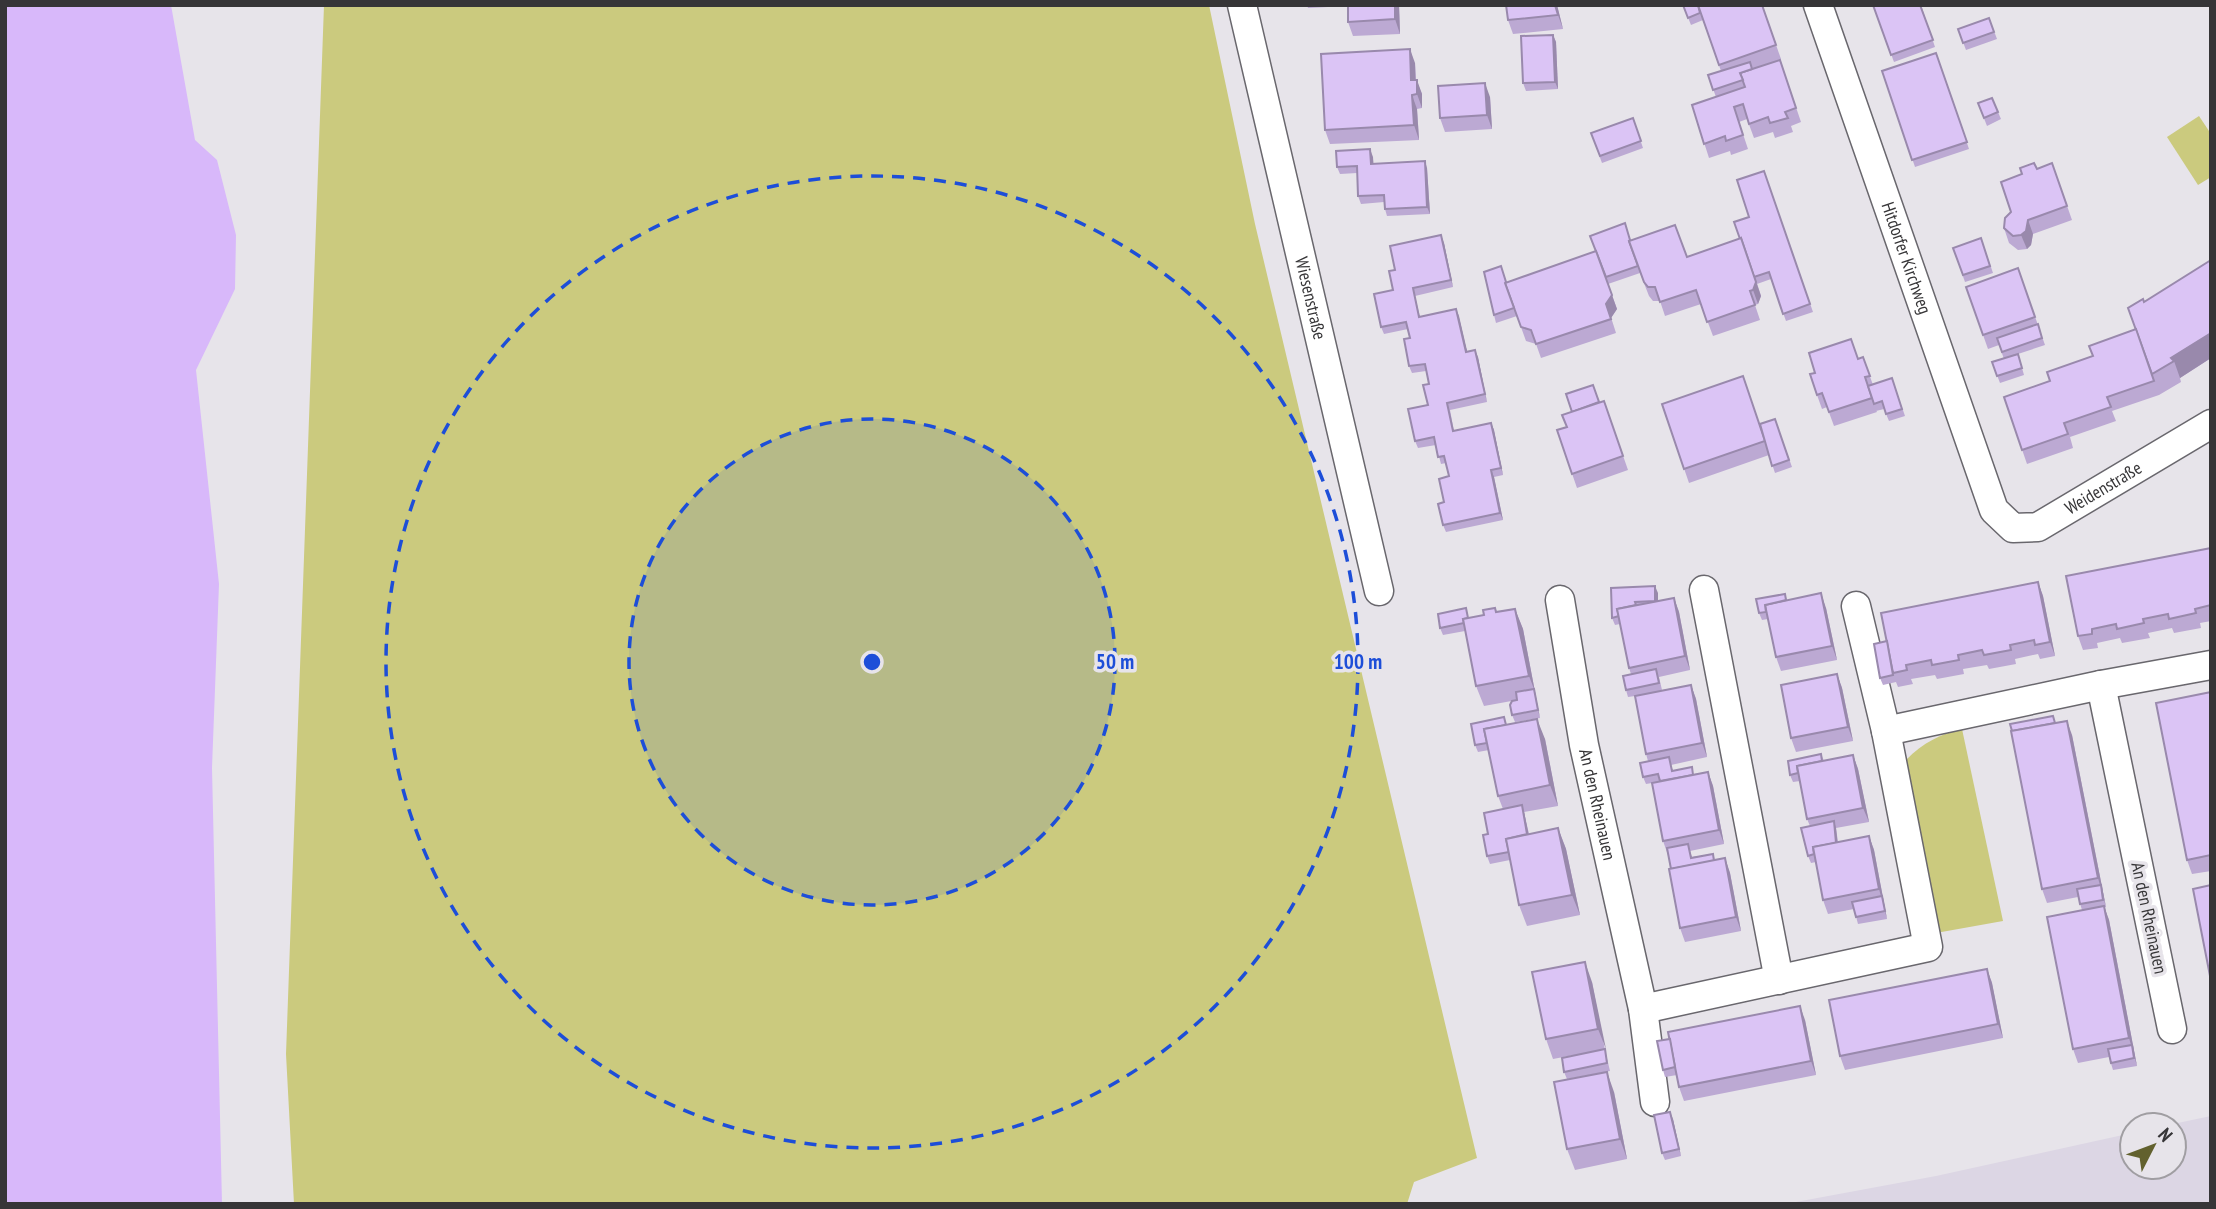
<svg xmlns="http://www.w3.org/2000/svg" width="2216" height="1209" font-family="'PT Sans Narrow',sans-serif">
<rect width="100%" height="100%" fill="#e7e4ea"/>
<path fill="#dcd6e4" d="M2211 1116V1204H1785L1936 1176 2132 1133V1167H2174V1125H2168Z"/>
<g fill="#cbca7e">
<path d="M324 5H1209L1255 224 1477 1158 1414 1182 1407 1204H294L286 1054Z"/>
<path d="M2199 116 2211 134V177L2198 185 2167 137Z"/>
<path d="M1962 729 2003 921 1936 933 1905 778 1907 759C1923 743 1940 734 1962 729Z"/>
</g>
<path fill="#d8b8fa" d="M5 5H171L195 140 217 160 236 235 235 289 196 370 219 584 212 768 222 1204H5Z"/>
<g fill="none" stroke-linecap="round" stroke-linejoin="round">
<defs>
<g id="street">
<path id="s1" d="M1242 5 1379 591"/>
<path id="s2" d="M1818 5 1994 510 2013 528 2038 527 2211 424"/>
<path d="M1704 590 1779 980"/>
<path id="s3" d="M1560 600 1584 745 1643 1009 1655 1102"/>
<path d="M1886 731 2101 685"/>
<path d="M1643 1009 1928 947 1886 731 1856 606"/>
<path d="M2172 1029 2101 685 2211 665"/>
</g>
</defs>
<use href="#street" stroke="#69676d" stroke-width="31"/>
<use href="#street" stroke="#fff" stroke-width="28"/>
</g>
<g fill="#bca9d3">
<path d="M1307 5H1399L1400 34 1353 36 1348 22V6L1308 8Z"/>
<path d="M1557 5 1563 29 1513 34 1508 20Z"/>
<path d="M1683 5H1762L1781 59 1765 65 1780 60 1801 122 1791 126 1793 132 1775 138 1773 132 1754 138 1747 119 1739 122 1748 149 1731 155 1730 151 1709 158 1692 105 1716 97 1708 75 1721 71 1703 20 1691 25Z"/>
<path d="M1873 5H1921L1935 47 1894 62Z"/>
<path d="M1989 18 1997 39 1966 50 1958 29Z"/>
<path d="M1553 35 1556 42 1558 89 1526 91 1523 83Z"/>
<path d="M1936 53 1969 149 1915 167 1882 71Z"/>
<path d="M1415 63 1416 80 1422 94V108L1417 109 1419 140 1330 144 1325 130Z"/>
<path d="M1490 97 1492 129 1445 132 1440 118Z"/>
<path d="M1978 103 1998 112 2001 119 1987 126Z"/>
<path d="M1633 118 1643 148 1602 163 1591 133Z"/>
<path d="M1373 157V164L1427 168 1430 214 1387 216 1385 209 1384 202 1361 204 1358 196 1357 173 1340 174 1337 167Z"/>
<path d="M2052 163 2072 220 2033 234 2031 245 2027 249 2018 250 2009 243 2004 228 2011 212 2037 169Z"/>
<path d="M1764 171 1813 312 1786 321 1771 279 1757 284 1756 280 1761 296 1758 304 1755 305 1760 320 1713 336 1701 304 1665 316 1660 301H1653L1649 296 1640 273 1608 284 1617 309 1611 318 1616 333 1541 358 1536 344 1526 341 1517 316 1496 323 1494 315 1507 282 1631 240 1687 257 1740 239 1749 217Z"/>
<path d="M1981 238 1993 273 1965 282 1953 248Z"/>
<path d="M1444 243 1453 287 1415 296 1420 317 1456 309 1467 352 1478 357 1487 402 1450 410 1454 431 1491 423 1494 430 1503 475 1494 477 1503 520 1446 532 1443 525 1444 502 1449 476 1446 463 1441 464 1436 445 1418 448 1415 441 1428 405 1429 384 1426 371 1412 373 1409 366 1410 338 1408 329 1384 334 1381 327 1393 290 1395 270Z"/>
<path d="M2211 260V358L2180 378 2181 382 2159 395 2112 411 2116 421 2070 437 2073 448 2027 464 2004 397 2050 381 2093 356 2136 329 2144 302Z"/>
<path d="M2018 268 2045 345 2018 354 2024 375 2000 383 1992 362 2004 359 1999 345 1988 349 1966 287Z"/>
<path d="M1863 357 1873 385 1892 378 1905 416 1889 421 1884 409 1876 411 1875 408 1877 412 1834 426 1827 407 1822 409 1817 395 1858 359Z"/>
<path d="M1604 401 1628 470 1577 488 1557 430 1567 427 1600 402Z"/>
<path d="M1662 404 1760 424 1775 419 1792 467 1775 473 1769 455 1689 483Z"/>
<path d="M2211 548V621L2200 623 2201 628 2174 633 2172 628 2148 633 2150 638 2122 643 2120 638 2097 643 2098 648 2083 650 2078 636Z"/>
<path d="M2038 582 2043 596 2055 656 2040 659 2038 654 2015 659 2016 664 1989 669 1987 665 1963 669 1964 674 1937 679 1935 675 1911 679 1913 684 1898 687 1896 682 1883 685 1880 678 1887 641Z"/>
<path d="M1611 588 1658 593V601L1674 598 1679 612 1690 670 1659 677 1662 690 1691 685 1696 699 1707 757 1671 765 1673 771 1694 774 1708 772 1713 786 1724 844 1690 851 1692 857 1713 854 1715 860 1725 858 1730 873 1741 931 1685 942 1680 928 1671 869 1668 855 1663 841 1652 783 1646 784 1643 777 1648 761 1646 754 1635 696 1628 697 1626 690 1631 674 1629 668 1620 624 1615 625 1612 618Z"/>
<path d="M1785 594 1787 600 1826 608 1837 660 1781 671 1776 657 1768 619 1762 620 1759 613Z"/>
<path d="M1515 609 1523 629 1540 718 1515 722 1512 715 1517 700 1484 706 1476 686 1465 631 1443 635 1440 628 1469 618Z"/>
<path d="M1837 674 1842 688 1853 741 1796 752 1791 738Z"/>
<path d="M2211 692V871L2192 874 2187 860Z"/>
<path d="M2056 723 2072 735 2103 892 2106 907H2104L2109 920 2137 1066 2113 1070 2109 1057 2078 1063 2073 1049 2082 910 2078 897 2047 903 2042 889Z"/>
<path d="M1507 724 1545 739 1558 806 1524 812 1529 834 1558 828 1566 849 1580 915 1527 926 1519 905 1510 860 1490 864 1487 856 1488 834 1503 809 1498 796 1489 750 1478 752 1475 745Z"/>
<path d="M1821 754 1824 761 1853 755 1858 769 1869 822 1836 828 1838 842 1869 836 1874 850 1887 919 1858 924 1854 909 1828 914 1823 900 1816 862 1811 863 1808 856 1810 826 1807 819 1800 781 1793 782 1790 775Z"/>
<path d="M1987 969 1992 983 2003 1038 1845 1070 1840 1056Z"/>
<path d="M1592 982 1605 1050 1610 1071 1567 1079 1564 1072 1574 1055 1553 1059 1546 1039Z"/>
<path d="M1805 1020 1816 1075 1684 1101 1679 1087 1677 1075 1665 1077 1663 1070Z"/>
<path d="M1614 1092 1627 1159 1575 1170 1567 1149Z"/>
<path d="M1673 1119 1681 1156 1665 1160 1662 1153Z"/>
</g>
<g fill="#9989ac">
<path d="M1395 5H1399L1400 34 1395 19Z"/>
<path d="M1555 5H1557L1563 29 1558 15Z"/>
<path d="M1553 35 1556 42 1558 89 1555 82Z"/>
<path d="M1410 49 1415 63 1416 94 1411 80Z"/>
<path d="M1417 80 1422 94V108L1417 94Z"/>
<path d="M1485 83 1490 97 1492 129 1487 115Z"/>
<path d="M1412 95 1417 109 1419 140 1414 125Z"/>
<path d="M1370 149 1373 157 1374 171 1371 164Z"/>
<path d="M1425 161 1427 168 1430 214 1427 207Z"/>
<path d="M2028 220 2033 234 2031 245 2027 249 2021 235Z"/>
<path d="M1441 235 1444 243 1453 287 1451 280Z"/>
<path d="M1596 251 1617 309 1611 318 1616 333 1606 304Z"/>
<path d="M1746 252 1761 296 1758 304 1753 290Z"/>
<path d="M1456 309 1459 316 1469 359 1466 352Z"/>
<path d="M2211 333V358L2180 378 2174 361 2171 358Z"/>
<path d="M1475 350 1478 357 1487 402 1485 394Z"/>
<path d="M1491 423 1494 430 1503 475 1501 468Z"/>
<path d="M1491 470 1494 477 1503 520 1500 513Z"/>
<path d="M2038 582 2043 596 2055 656 2050 642Z"/>
<path d="M1655 586 1658 593V608L1655 601Z"/>
<path d="M1821 593 1826 608 1837 660 1832 646Z"/>
<path d="M1674 598 1679 612 1690 670 1685 656Z"/>
<path d="M1515 609 1523 629 1540 718 1538 710 1534 689 1529 676Z"/>
<path d="M1837 674 1842 688 1853 741 1848 727Z"/>
<path d="M1691 685 1696 699 1707 757 1702 743Z"/>
<path d="M1537 719 1545 739 1558 806 1550 785Z"/>
<path d="M2067 721 2072 735 2106 907 2098 878Z"/>
<path d="M1853 755 1858 769 1869 822 1863 808Z"/>
<path d="M1708 772 1713 786 1724 844 1719 830Z"/>
<path d="M1522 805 1524 812 1533 855 1530 848Z"/>
<path d="M1834 821 1836 828 1839 857 1837 850Z"/>
<path d="M1558 828 1566 849 1580 915 1572 895Z"/>
<path d="M1869 836 1874 850 1887 919 1879 889Z"/>
<path d="M1725 858 1730 873 1741 931 1736 917Z"/>
<path d="M2104 906 2109 920 2137 1066 2129 1038Z"/>
<path d="M1585 962 1592 982 1606 1049 1598 1029Z"/>
<path d="M1987 969 1992 983 2003 1038 1998 1024Z"/>
<path d="M1800 1006 1805 1020 1816 1075 1811 1061Z"/>
<path d="M1607 1072 1614 1092 1627 1159 1620 1139Z"/>
<path d="M1670 1112 1673 1119 1681 1156 1679 1149Z"/>
</g>
<g fill="#dbc4f5" stroke="#9989ac" stroke-width="2">
<path d="M1348 5H1395V19L1348 22Z"/>
<path d="M1506 5H1555L1558 15 1508 20Z"/>
<path d="M1683 5H1698L1700 13 1688 18Z"/>
<path d="M1698 5H1762L1776 45 1719 65Z"/>
<path d="M1873 5H1920L1933 40 1891 55Z"/>
<path d="M1989 18 1994 32 1963 43 1958 29Z"/>
<path d="M1553 35 1555 82 1523 83 1521 36Z"/>
<path d="M1410 49 1411 80H1417V94L1412 95 1414 125 1325 130 1321 54Z"/>
<path d="M1936 53 1967 142 1912 160 1882 71Z"/>
<path d="M1780 60 1796 108 1785 112 1788 118 1770 123 1768 117 1749 124 1743 104 1734 107 1743 135 1726 141 1725 136 1704 144 1692 105 1745 87 1740 73Z"/>
<path d="M1750 62 1752 69 1740 73 1743 80 1713 90 1708 75Z"/>
<path d="M1485 83 1487 115 1440 118 1438 86Z"/>
<path d="M1992 98 1998 112 1984 118 1978 103Z"/>
<path d="M1633 118 1641 141 1600 156 1591 133Z"/>
<path d="M1370 149 1371 164 1425 161 1427 207 1385 209 1384 195 1358 196 1357 166 1337 167 1336 151Z"/>
<path d="M2034 163 2037 169 2052 163 2067 206 2028 220 2026 231 2021 235 2013 236 2004 228 2005 218 2011 212 2001 182 2022 174 2020 168Z"/>
<path d="M1764 171 1810 304 1783 314 1769 272 1754 277 1741 238 1740 239 1734 222 1749 217 1737 180Z"/>
<path d="M1625 223 1630 240 1629 241 1638 266 1606 277 1590 236Z"/>
<path d="M1675 225 1687 257 1741 238 1756 282 1753 290 1750 291 1755 305 1707 322 1696 290 1660 302 1655 287H1648L1644 282 1629 241Z"/>
<path d="M1441 235 1451 280 1413 288 1419 317 1456 309 1466 352 1475 350 1485 394 1447 403 1453 431 1491 423 1501 468 1491 470 1500 513 1443 525 1438 504 1444 502 1439 479 1449 476 1444 456 1438 457 1434 437 1415 441 1408 409 1428 405 1423 385 1429 384 1425 364 1409 366 1404 339 1410 338 1406 322 1381 327 1374 294 1393 290 1389 271 1395 270 1390 246Z"/>
<path d="M1981 238 1990 266 1963 275 1953 248Z"/>
<path d="M1596 251 1612 295 1606 304 1611 319 1536 344 1531 330 1521 327 1505 283Z"/>
<path d="M2211 260V333L2171 358 2174 361 2152 374 2128 308 2143 299 2144 302Z"/>
<path d="M1501 266 1506 282 1505 283 1514 308 1494 315 1484 272Z"/>
<path d="M2018 268 2035 317 1983 335 1966 287Z"/>
<path d="M2038 324 2042 338 2002 352 1997 338Z"/>
<path d="M2136 329 2154 381 2107 397 2111 407 2064 423 2068 434 2022 450 2004 397 2050 381 2047 372 2093 356 2089 346Z"/>
<path d="M1851 339 1858 359 1863 357 1870 376 1865 377 1872 398 1829 412 1822 393 1817 395 1810 374 1815 373 1809 353Z"/>
<path d="M2018 354 2022 368 1997 376 1992 362Z"/>
<path d="M1743 376 1765 441 1684 469 1662 404Z"/>
<path d="M1892 378 1902 409 1886 414 1882 401 1874 404 1868 386Z"/>
<path d="M1593 385 1599 402 1572 412 1566 394Z"/>
<path d="M1604 401 1623 456 1572 474 1557 430 1567 427 1562 415Z"/>
<path d="M1775 419 1789 460 1772 466 1760 424Z"/>
<path d="M2211 548V605L2195 609 2196 613 2169 619 2168 614 2143 619 2144 623 2117 629 2116 624 2092 629V634L2078 636 2066 576Z"/>
<path d="M2038 582 2050 642 2035 645 2034 640 2010 645 2011 650 1984 655 1982 650 1958 655 1959 660 1932 665 1931 660 1906 665 1907 670 1893 673 1881 613Z"/>
<path d="M1655 586V601L1635 602 1636 605 1617 609 1619 616 1612 618 1611 588Z"/>
<path d="M1821 593 1832 646 1776 657 1765 605Z"/>
<path d="M1785 594 1786 600 1765 605 1766 612 1759 613 1756 599Z"/>
<path d="M1674 598 1685 656 1629 668 1617 609Z"/>
<path d="M1466 608 1468 618 1463 619 1464 623 1440 628 1438 614Z"/>
<path d="M1495 608 1496 612 1515 609 1529 676 1476 686 1463 619 1484 615 1483 610Z"/>
<path d="M1887 641 1893 675 1880 678 1874 644Z"/>
<path d="M1656 669 1659 683 1626 690 1623 676Z"/>
<path d="M1837 674 1848 727 1791 738 1781 685Z"/>
<path d="M1691 685 1702 743 1646 754 1635 696Z"/>
<path d="M1534 689 1538 710 1512 715 1510 705 1512 701 1517 700 1516 692Z"/>
<path d="M2211 692V855L2187 860 2156 703Z"/>
<path d="M2053 716 2055 723 2012 731 2010 724Z"/>
<path d="M1504 717 1506 725 1484 729 1487 743 1475 745 1471 724Z"/>
<path d="M1537 719 1550 785 1498 796 1484 729Z"/>
<path d="M2067 721 2098 878 2042 889 2011 731Z"/>
<path d="M1821 754 1822 761 1797 766 1798 773 1790 775 1788 761Z"/>
<path d="M1853 755 1863 808 1807 819 1797 766Z"/>
<path d="M1669 757 1672 771 1692 767 1693 775 1660 781 1658 774 1643 777 1640 763Z"/>
<path d="M1708 772 1719 830 1663 841 1652 783Z"/>
<path d="M1522 805 1527 834 1506 839 1509 852 1487 856 1483 835 1488 834 1484 813Z"/>
<path d="M1834 821 1836 843 1813 847 1814 854 1808 856 1801 828Z"/>
<path d="M1558 828 1572 895 1519 905 1506 839Z"/>
<path d="M1869 836 1879 889 1823 900 1813 847Z"/>
<path d="M1688 844 1691 858 1713 854 1714 861 1671 869 1667 848Z"/>
<path d="M1725 858 1736 917 1680 928 1669 869Z"/>
<path d="M2101 885 2103 900 2080 904 2077 889Z"/>
<path d="M2211 885V981L2193 889Z"/>
<path d="M1882 896 1885 911 1856 917 1852 902Z"/>
<path d="M2104 906 2129 1038 2073 1049 2047 917Z"/>
<path d="M1585 962 1598 1029 1546 1039 1532 972Z"/>
<path d="M1987 969 1998 1024 1840 1056 1829 1000Z"/>
<path d="M1800 1006 1811 1061 1679 1087 1668 1032Z"/>
<path d="M1670 1039 1675 1067 1663 1070 1657 1041Z"/>
<path d="M2132 1045 2134 1058 2111 1063 2108 1049Z"/>
<path d="M1605 1049 1607 1063 1564 1072 1562 1058Z"/>
<path d="M1607 1072 1620 1139 1567 1149 1554 1082Z"/>
<path d="M1670 1112 1679 1149 1662 1153 1654 1115Z"/>
</g>
<circle cx="872" cy="662" r="243" fill="#1d4ed8" fill-opacity=".12"/>
<g fill="none" stroke="#1d4ed8" stroke-width="3.5" stroke-dasharray="12 9">
<circle cx="872" cy="662" r="243"/>
<circle cx="872" cy="662" r="486"/>
</g>
<g text-anchor="middle" stroke-width="7" stroke-linejoin="round" paint-order="stroke">
<g font-size="18" fill="#363537" stroke="#e7e4ea">
<text dy="6" stroke="none"><textPath href="#s2" startOffset="268">Hitdorfer Kirchweg</textPath></text>
<text dy="6" stroke="none"><textPath href="#s1" startOffset="301">Wiesenstraße</textPath></text>
<text dy="6" stroke="none"><textPath href="#s2" startOffset="662">Weidenstraße</textPath></text>
<text dy="6" stroke="none"><textPath href="#s3" startOffset="208">An den Rheinauen</textPath></text>
<text transform="translate(2149 918) rotate(78)" y="6">An den Rheinauen</text>
</g>
</g>
<circle cx="872" cy="662" r="10" fill="#1d4ed8" stroke="#e7e4ea" stroke-width="3.5"/>
<g font-size="21" text-anchor="middle" font-weight="bold" fill="#1d4ed8" stroke="#e7e4ea" stroke-width="7" stroke-linejoin="round" paint-order="stroke">
<text x="1115" y="669">50 m</text>
<text x="1358" y="669">100 m</text>
</g>
<rect width="2216" height="1209" fill="none" stroke="#363537" stroke-width="14"/>
<g transform="translate(2153 1146) rotate(48)"><circle r="33" fill="#e7e4ea" stroke="#a09ea2" stroke-width="2"/>
<path d="M0-5L12 26L0 18L-12 26Z" fill="#62612e"/>
<text y="-10" font-size="19" font-weight="bold" text-anchor="middle" fill="#363537">N</text>
</g>
</svg>
